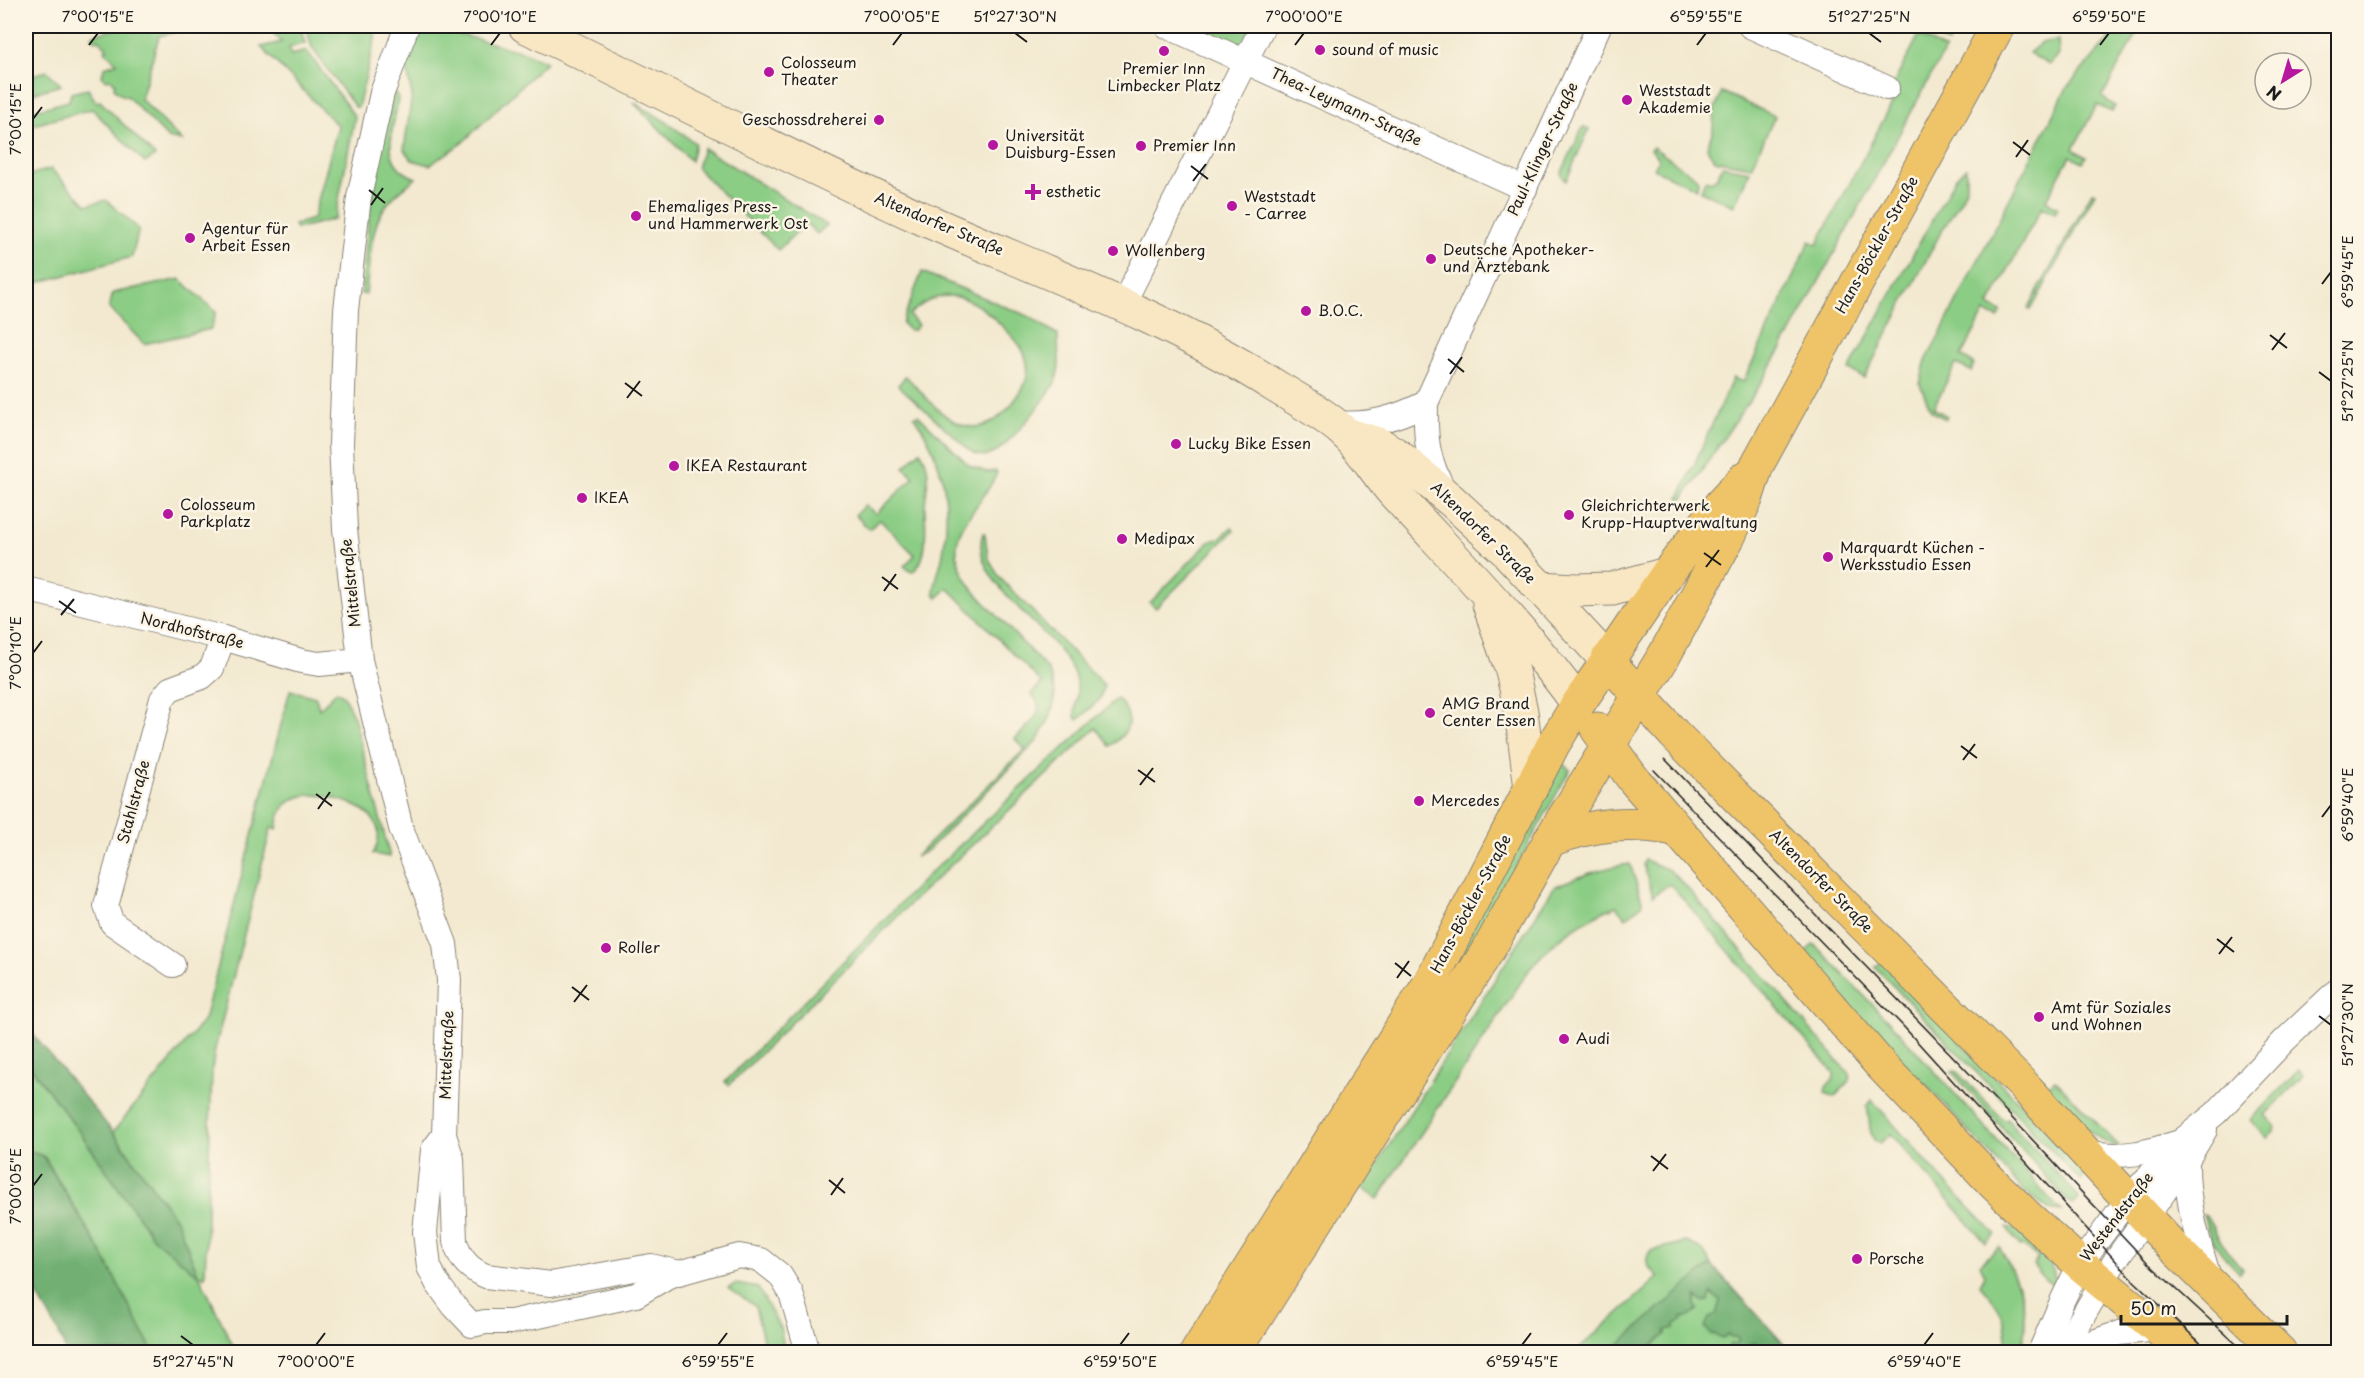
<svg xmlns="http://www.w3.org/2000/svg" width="2364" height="1378" font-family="'Playpen Sans',sans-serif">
<rect width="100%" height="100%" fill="#fcf5e5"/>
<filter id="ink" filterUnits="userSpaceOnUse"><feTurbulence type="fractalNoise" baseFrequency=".0167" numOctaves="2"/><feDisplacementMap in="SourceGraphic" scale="12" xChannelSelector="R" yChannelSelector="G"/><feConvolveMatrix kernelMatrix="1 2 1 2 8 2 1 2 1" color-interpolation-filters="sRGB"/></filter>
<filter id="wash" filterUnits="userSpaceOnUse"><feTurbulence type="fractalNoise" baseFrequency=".008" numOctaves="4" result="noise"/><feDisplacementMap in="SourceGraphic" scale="24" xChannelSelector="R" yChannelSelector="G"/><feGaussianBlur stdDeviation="1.35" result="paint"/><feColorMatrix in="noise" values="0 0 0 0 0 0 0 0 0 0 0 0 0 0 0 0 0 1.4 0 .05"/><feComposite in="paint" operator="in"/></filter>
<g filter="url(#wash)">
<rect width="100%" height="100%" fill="#f3e9d0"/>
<g fill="#8ccd85" stroke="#547450" stroke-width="1.5">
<path d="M127 26H199L159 36 141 99 182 141 168 138 127 96H123L114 88 115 83 110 79 106 80 102 76 104 67 117 63 105 51 107 48 98 39 96 41 92 37 93 35Z"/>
<path d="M267 26H300L305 43 289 48 291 55 307 51 355 117 335 219 296 229 294 225 313 219 338 126 261 47 282 42Z"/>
<path d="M306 26H375V40L358 107H355L312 48Z"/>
<path d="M417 26H430L526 53 546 62 462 143 430 165 412 160 404 150 412 95 405 60Z"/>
<path d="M1169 26H1262L1246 62Z"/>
<path d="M1926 26H1958L1948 44 1923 30Z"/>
<path d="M2121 26H2133L2139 29 2102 97 2115 106 2112 112 2097 105 2073 149 2086 157 2083 163 2070 156 2046 200 2058 208 2055 213 2042 207 1989 305 2001 312 1998 318 1985 312 1961 356 1974 364 1971 371 1956 364 1933 408 1947 416 1945 419 1931 411 1920 384 1925 363 2068 86Z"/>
<path d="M1919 35 1945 50 1789 336 1761 383 1682 500 1679 498 1733 378 1743 382 1810 241 1817 245 1896 96 1891 89Z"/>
<path d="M2058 40 2059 55 2049 65 2029 53 2041 43Z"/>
<path d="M47 71 61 85 29 94 33 75Z"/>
<path d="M88 89 96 102 100 101 155 156 145 163 92 109 26 127V105H29L35 110 69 101 71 93Z"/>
<path d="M1722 92 1775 116 1751 167 1718 161 1714 159 1707 148 1713 130 1714 111Z"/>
<path d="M392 93 397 94 398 100C393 131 378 164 416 178 405 187 393 195 385 207 370 227 369 269 366 294H361L370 208Z"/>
<path d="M633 102 665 121 695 143 691 161Z"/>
<path d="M1583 127 1589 129 1566 181 1561 174Z"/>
<path d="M1653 147 1694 176 1698 180 1697 189 1654 169 1658 159 1651 149Z"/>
<path d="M703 148 827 225 817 234 806 223 778 250 697 168Z"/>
<path d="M1722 166 1750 171 1734 206 1701 191 1705 180 1711 182 1718 176Z"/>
<path d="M1966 168V188L1962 198 1940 234 1864 378 1849 370 1956 177Z"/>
<path d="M51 169 87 205 106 200 139 229 132 257 26 286V197L32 174Z"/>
<path d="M2092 192 2095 193 2031 310 2028 309Z"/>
<path d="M922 272 1030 317 1058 335C1057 351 1062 362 1056 380 1050 395 1004 452 989 455 981 457 974 454 968 449L898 385 906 376C937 409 970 455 1011 405 1021 392 1030 381 1027 364 1025 348 1014 338 1003 327 973 296 944 282 909 315L918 325 914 330H909L902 323Z"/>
<path d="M180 279 216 312 211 329 144 344 109 308 113 293Z"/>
<path d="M918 415 969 465 986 472 996 471 997 473C977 518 932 535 974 591L1048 670 1052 680 1055 693 1053 707 1050 718 1037 741 927 851 915 857 1025 749 1015 739C1027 727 1050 710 1031 694L1042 683 948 588 937 598 934 593C935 579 941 566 943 553 952 502 943 458 914 416Z"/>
<path d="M920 451C933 467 926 488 925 506 925 523 930 564 911 572L904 566 915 555 880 520 869 529 855 515 865 505 876 514 914 477 904 467Z"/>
<path d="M1232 527 1234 530 1156 608 1150 603 1209 542 1220 538Z"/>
<path d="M983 533 985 534 988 557 999 577 1104 685 1100 699 1078 720 1075 717C1075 703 1080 690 1075 676 1058 629 966 583 983 533Z"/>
<path d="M290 690 316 697 319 709 337 691 344 696 354 717 390 857 373 854C390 822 364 807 337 799 309 791 280 793 277 829L271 828 215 1049 212 1069 205 1276 199 1275 236 1352H153L103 1255 44 1156 26 1150V1061L78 1130 198 1274 177 1221 113 1132 204 1020Z"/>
<path d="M1117 698C1135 716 1131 732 1110 746L1096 728 914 900 729 1085 725 1082 926 877Z"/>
<path d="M1562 763 1570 770 1466 956 1386 1088 1217 1352H1211Z"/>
<path d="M1645 860 1669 870 1681 881 1846 1070 1851 1077 1849 1082 1834 1097 1825 1093 1826 1087 1834 1078V1073L1671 885H1668L1653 896 1643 864Z"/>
<path d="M1630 864 1643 904 1626 918 1616 906C1582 920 1555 939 1531 967L1378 1199 1362 1188 1554 887C1579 876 1603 867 1630 864Z"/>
<path d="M1814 944 1898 1031 2061 1211 2049 1209 2025 1192 1928 1087 1897 1063 1805 952Z"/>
<path d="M1883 961 2076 1161 2084 1177 2081 1181 1875 967Z"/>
<path d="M1955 1070 2005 1121 2007 1119 2078 1196 2079 1199 2074 1204 2069 1202 1952 1072Z"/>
<path d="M2299 1070 2304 1075 2265 1115 2275 1126 2274 1131 2267 1138 2250 1120Z"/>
<path d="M2055 1080 2120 1147C2090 1141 2068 1108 2047 1087Z"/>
<path d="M1872 1100 1941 1178 1996 1235 1986 1243 1891 1134 1880 1143 1876 1142C1867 1132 1871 1120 1867 1107Z"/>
<path d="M2203 1215 2206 1216 2226 1250 2243 1269 2240 1273C2222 1256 2209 1239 2203 1215Z"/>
<path d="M2006 1227C2027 1229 2061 1265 2054 1286L2044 1279 2033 1265 2038 1258 2022 1245 2020 1246Z"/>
<path d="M1686 1242 1702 1249 1711 1264 1791 1352H1575L1659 1277C1650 1267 1642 1266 1650 1251Z"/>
<path d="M1999 1247C2019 1281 2033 1314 2020 1352H2004C2011 1322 2000 1307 1980 1285L1985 1275 1980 1264Z"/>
<path d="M737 1284 758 1288 780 1328 785 1352H766L755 1306 728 1288Z"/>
</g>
<g fill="#71b072" stroke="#466647" stroke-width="1.5">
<path d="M26 1026 113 1132 177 1221 198 1275 153 1238 78 1130 26 1061Z"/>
<path d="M26 1150 43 1156 103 1255 153 1352H66L58 1331 26 1275Z"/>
<path d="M1711 1264 1791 1352H1763L1762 1345 1751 1343C1746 1351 1738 1353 1729 1352V1345L1737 1343 1739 1340 1736 1337 1731 1338 1728 1335 1722 1338 1715 1334 1712 1335 1705 1327 1709 1318 1716 1315 1720 1301 1711 1293 1709 1301 1702 1302 1696 1297 1695 1305 1698 1309 1687 1318 1683 1317 1682 1321 1675 1324V1328L1666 1330V1334L1653 1346 1644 1349V1352H1610Z"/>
</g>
</g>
<g filter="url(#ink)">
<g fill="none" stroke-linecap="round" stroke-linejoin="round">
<defs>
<g id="minor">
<path d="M407 26 382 93 359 197 346 310 341 444 345 529 360 660 401 828 445 944 449 980 444 1135 452 1159 455 1241C459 1258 470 1270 486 1276L551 1284 651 1266 679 1273 739 1256 761 1260 780 1275 791 1293 808 1352"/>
<path d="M1167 26 1525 189"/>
<path d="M1750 26 1887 88"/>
<path d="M1123 304 1263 26"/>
<path d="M1337 423C1370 426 1396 418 1426 403"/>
<path d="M1445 492C1427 460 1425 439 1426 403L1599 26"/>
<path d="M26 589 223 638 301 661 319 664 360 660"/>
<path d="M173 965 112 923 106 906 162 699 170 689 202 677 212 668 223 638"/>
<path d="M444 1135 433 1150 425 1232 429 1267 437 1283 454 1306 472 1325 485 1322H511L636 1295 675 1272"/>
<path d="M2088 1153C2125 1158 2145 1153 2180 1142"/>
<path d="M2187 1160C2186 1203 2198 1241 2210 1281"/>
<path d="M2040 1352 2063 1299 2080 1264 2128 1199 2180 1142 2216 1113 2284 1041 2338 990"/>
<path d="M2062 1352 2115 1261 2187 1160 2205 1130"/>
<path d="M2065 1352 2119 1333 2159 1329"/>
</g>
<g id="secondary">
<path d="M525 26C656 88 784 156 917 216 1037 270 1162 314 1275 386 1298 400 1324 414 1344 432 1363 449 1376 473 1393 492 1456 561 1523 627 1578 704"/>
<path d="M1346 434 1381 445 1397 455 1452 501 1507 552 1607 660"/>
<path d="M1540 588 1575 590 1612 589 1667 574"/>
<path d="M1489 604 1512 671 1521 711 1531 788"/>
</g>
<g id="primary">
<path d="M1607 660 1674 734 2025 1087 2173 1247 2280 1352"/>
<path d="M1597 729 1634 780 1880 1064 1994 1184 2029 1218 2080 1264 2186 1352"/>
<path d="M1550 840C1595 823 1629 821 1676 829"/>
<path d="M1197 1352 1431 981 1554 743 1578 704 1667 574 1720 505 1746 477"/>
<path d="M1234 1352 1490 947 1550 840 1664 656 1729 536 1746 499 1757 465 1998 26"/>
</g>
</defs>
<use href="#minor" stroke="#888276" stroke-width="26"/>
<use href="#secondary" stroke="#888276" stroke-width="35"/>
<use href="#primary" stroke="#888276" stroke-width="35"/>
<use href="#minor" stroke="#fff" stroke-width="24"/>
<use href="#secondary" stroke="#f9e7c3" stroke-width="33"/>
<use href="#primary" stroke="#efc469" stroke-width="33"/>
<g stroke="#1c1c1c" stroke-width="1.5">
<path d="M1665 759 1996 1101 2148 1263 2245 1352"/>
<path d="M1654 770 1903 1026 2135 1282 2210 1352"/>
</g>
</g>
</g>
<path fill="none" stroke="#1c1c1c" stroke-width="2" d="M1015 33 1027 42M1869 33 1881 42M89 45 98 33M491 45 500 33M893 45 902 33M1295 45 1304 33M1697 45 1706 33M2100 45 2109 33M33 119 42 107M2013 142 2030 155M2016 157 2028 140M1191 166 1208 179M1193 181 1206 164M369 190 385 203M371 205 383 188M2322 284 2331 272M2270 335 2287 348M2272 350 2285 333M1448 359 1464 372M2319 372 2331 381M1450 374 1462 357M625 383 642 396M627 398 640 381M1704 553 1721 565M1706 567 1719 550M882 577 898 589M884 591 896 574M59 601 76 613M61 615 74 599M33 653 42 641M1961 746 1977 758M1963 760 1975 744M1138 770 1155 782M1140 785 1153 768M316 794 332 806M318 809 330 792M2322 817 2331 805M2217 939 2234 952M2219 954 2232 937M1395 963 1411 976M1397 978 1409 961M572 987 589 1000M574 1002 587 985M2319 1016 2331 1025M1651 1156 1668 1169M1653 1171 1666 1154M829 1180 845 1193M33 1186 42 1174M831 1195 843 1178M181 1336 193 1345M316 1345 325 1333M718 1345 727 1333M1120 1345 1129 1333M1522 1345 1531 1333M1924 1345 1933 1333"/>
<g fill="#b5179e" stroke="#fcf5e5" stroke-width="2">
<circle cx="1320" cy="50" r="6"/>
<circle cx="1164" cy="51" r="6"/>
<circle cx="769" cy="72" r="6"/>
<circle cx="1627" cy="100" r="6"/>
<circle cx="879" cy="120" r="6"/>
<circle cx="993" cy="145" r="6"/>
<circle cx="1141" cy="146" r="6"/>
<path d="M1030 183h6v6h6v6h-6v6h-6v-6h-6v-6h6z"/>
<circle cx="1232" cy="206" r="6"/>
<circle cx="636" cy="216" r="6"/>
<circle cx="190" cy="238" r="6"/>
<circle cx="1113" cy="251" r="6"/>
<circle cx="1431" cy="259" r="6"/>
<circle cx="1306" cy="311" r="6"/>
<circle cx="1176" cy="444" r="6"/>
<circle cx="674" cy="466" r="6"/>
<circle cx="582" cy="498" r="6"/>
<circle cx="168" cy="514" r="6"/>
<circle cx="1569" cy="515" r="6"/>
<circle cx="1122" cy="539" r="6"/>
<circle cx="1828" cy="557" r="6"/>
<circle cx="1430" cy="713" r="6"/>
<circle cx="1419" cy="801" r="6"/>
<circle cx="606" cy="948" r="6"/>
<circle cx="2039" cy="1017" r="6"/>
<circle cx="1564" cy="1039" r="6"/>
<circle cx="1857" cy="1259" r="6"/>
</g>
<g text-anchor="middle" stroke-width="5" stroke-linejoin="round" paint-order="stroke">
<g font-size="15" fill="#1c1c1c" stroke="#fcf5e5" text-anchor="start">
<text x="1332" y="55">sound of music</text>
<text x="781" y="68">Colosseum<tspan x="781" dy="17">Theater</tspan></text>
<text x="1164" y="74" text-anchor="middle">Premier Inn<tspan x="1164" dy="17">Limbecker Platz</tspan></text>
<text x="1639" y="96">Weststadt<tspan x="1639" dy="17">Akademie</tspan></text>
<text x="867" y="125" text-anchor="end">Geschossdreherei</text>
<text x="1005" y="141">Universität<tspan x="1005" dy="17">Duisburg-Essen</tspan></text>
<text x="1153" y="151">Premier Inn</text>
<text x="1046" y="197">esthetic</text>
<text x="1244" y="202">Weststadt<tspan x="1244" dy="17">- Carree</tspan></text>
<text x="648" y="212">Ehemaliges Press-<tspan x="648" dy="17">und Hammerwerk Ost</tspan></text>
<text x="202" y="234">Agentur für<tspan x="202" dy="17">Arbeit Essen</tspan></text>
<text x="1443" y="255">Deutsche Apotheker-<tspan x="1443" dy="17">und Ärztebank</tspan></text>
<text x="1125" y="256">Wollenberg</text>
<text x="1318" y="316">B.O.C.</text>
<text x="1188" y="449">Lucky Bike Essen</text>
<text x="686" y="471">IKEA Restaurant</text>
<text x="594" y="503">IKEA</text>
<text x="180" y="510">Colosseum<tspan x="180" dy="17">Parkplatz</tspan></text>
<text x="1581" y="511">Gleichrichterwerk<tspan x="1581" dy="17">Krupp-Hauptverwaltung</tspan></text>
<text x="1134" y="544">Medipax</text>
<text x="1840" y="553">Marquardt Küchen -<tspan x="1840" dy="17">Werksstudio Essen</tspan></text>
<text x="1442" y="709">AMG Brand<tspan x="1442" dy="17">Center Essen</tspan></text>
<text x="1431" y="806">Mercedes</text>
<text x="618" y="953">Roller</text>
<text x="2051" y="1013">Amt für Soziales<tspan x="2051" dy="17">und Wohnen</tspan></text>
<text x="1576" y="1044">Audi</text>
<text x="1869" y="1264">Porsche</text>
</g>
<g font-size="15" fill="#1c1c1c" stroke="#fcf5e5">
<text transform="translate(1346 107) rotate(25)" y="5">Thea-Leymann-Straße</text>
<text transform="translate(1543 149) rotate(-65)" y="5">Paul-Klinger-Straße</text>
<text transform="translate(939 224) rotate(23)" y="5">Altendorfer Straße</text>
<text transform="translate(1877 245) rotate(-61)" y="5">Hans-Böckler-Straße</text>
<text transform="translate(1483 533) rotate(44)" y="5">Altendorfer Straße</text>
<text transform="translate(351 583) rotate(-96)" y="5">Mittelstraße</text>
<text transform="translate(192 631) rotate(14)" y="5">Nordhofstraße</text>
<text transform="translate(134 802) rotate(-75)" y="5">Stahlstraße</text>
<text transform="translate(1821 881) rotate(45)" y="5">Altendorfer Straße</text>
<text transform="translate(1471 904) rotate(-62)" y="5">Hans-Böckler-Straße</text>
<text transform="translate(447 1055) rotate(-88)" y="5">Mittelstraße</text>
<text transform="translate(2117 1217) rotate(-52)" y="5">Westendstraße</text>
</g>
</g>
<rect width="2364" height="1378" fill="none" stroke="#fcf5e5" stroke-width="66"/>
<g transform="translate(2283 81) rotate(217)"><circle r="28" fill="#fcf5e5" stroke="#a29e95" stroke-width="1.5"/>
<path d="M0-4.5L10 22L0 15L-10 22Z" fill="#b5179e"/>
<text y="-9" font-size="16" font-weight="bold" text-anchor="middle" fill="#1c1c1c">N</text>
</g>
<path d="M2121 1315v9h166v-9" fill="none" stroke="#1c1c1c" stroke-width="3"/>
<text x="2130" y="1315" font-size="18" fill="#1c1c1c" stroke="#fcf5e5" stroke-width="4.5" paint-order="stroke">50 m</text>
<rect x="33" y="33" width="2298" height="1312" fill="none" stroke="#1c1c1c" stroke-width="2"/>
<g font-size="15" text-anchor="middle" fill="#1c1c1c">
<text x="98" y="22">7°00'15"E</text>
<text x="500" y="22">7°00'10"E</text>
<text x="902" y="22">7°00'05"E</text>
<text x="1015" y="22">51°27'30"N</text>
<text x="1304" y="22">7°00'00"E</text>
<text x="1706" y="22">6°59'55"E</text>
<text x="1869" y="22">51°27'25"N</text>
<text x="2109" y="22">6°59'50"E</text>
<text transform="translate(16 119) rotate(-90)" y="5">7°00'15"E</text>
<text transform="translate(2348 272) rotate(-90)" y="5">6°59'45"E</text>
<text transform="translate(2348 381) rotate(-90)" y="5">51°27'25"N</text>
<text transform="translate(16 653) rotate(-90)" y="5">7°00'10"E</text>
<text transform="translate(2348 805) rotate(-90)" y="5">6°59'40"E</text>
<text transform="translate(2348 1025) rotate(-90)" y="5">51°27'30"N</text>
<text transform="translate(16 1186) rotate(-90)" y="5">7°00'05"E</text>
<text x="193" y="1367">51°27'45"N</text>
<text x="316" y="1367">7°00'00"E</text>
<text x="718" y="1367">6°59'55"E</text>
<text x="1120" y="1367">6°59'50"E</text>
<text x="1522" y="1367">6°59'45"E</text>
<text x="1924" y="1367">6°59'40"E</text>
</g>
</svg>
